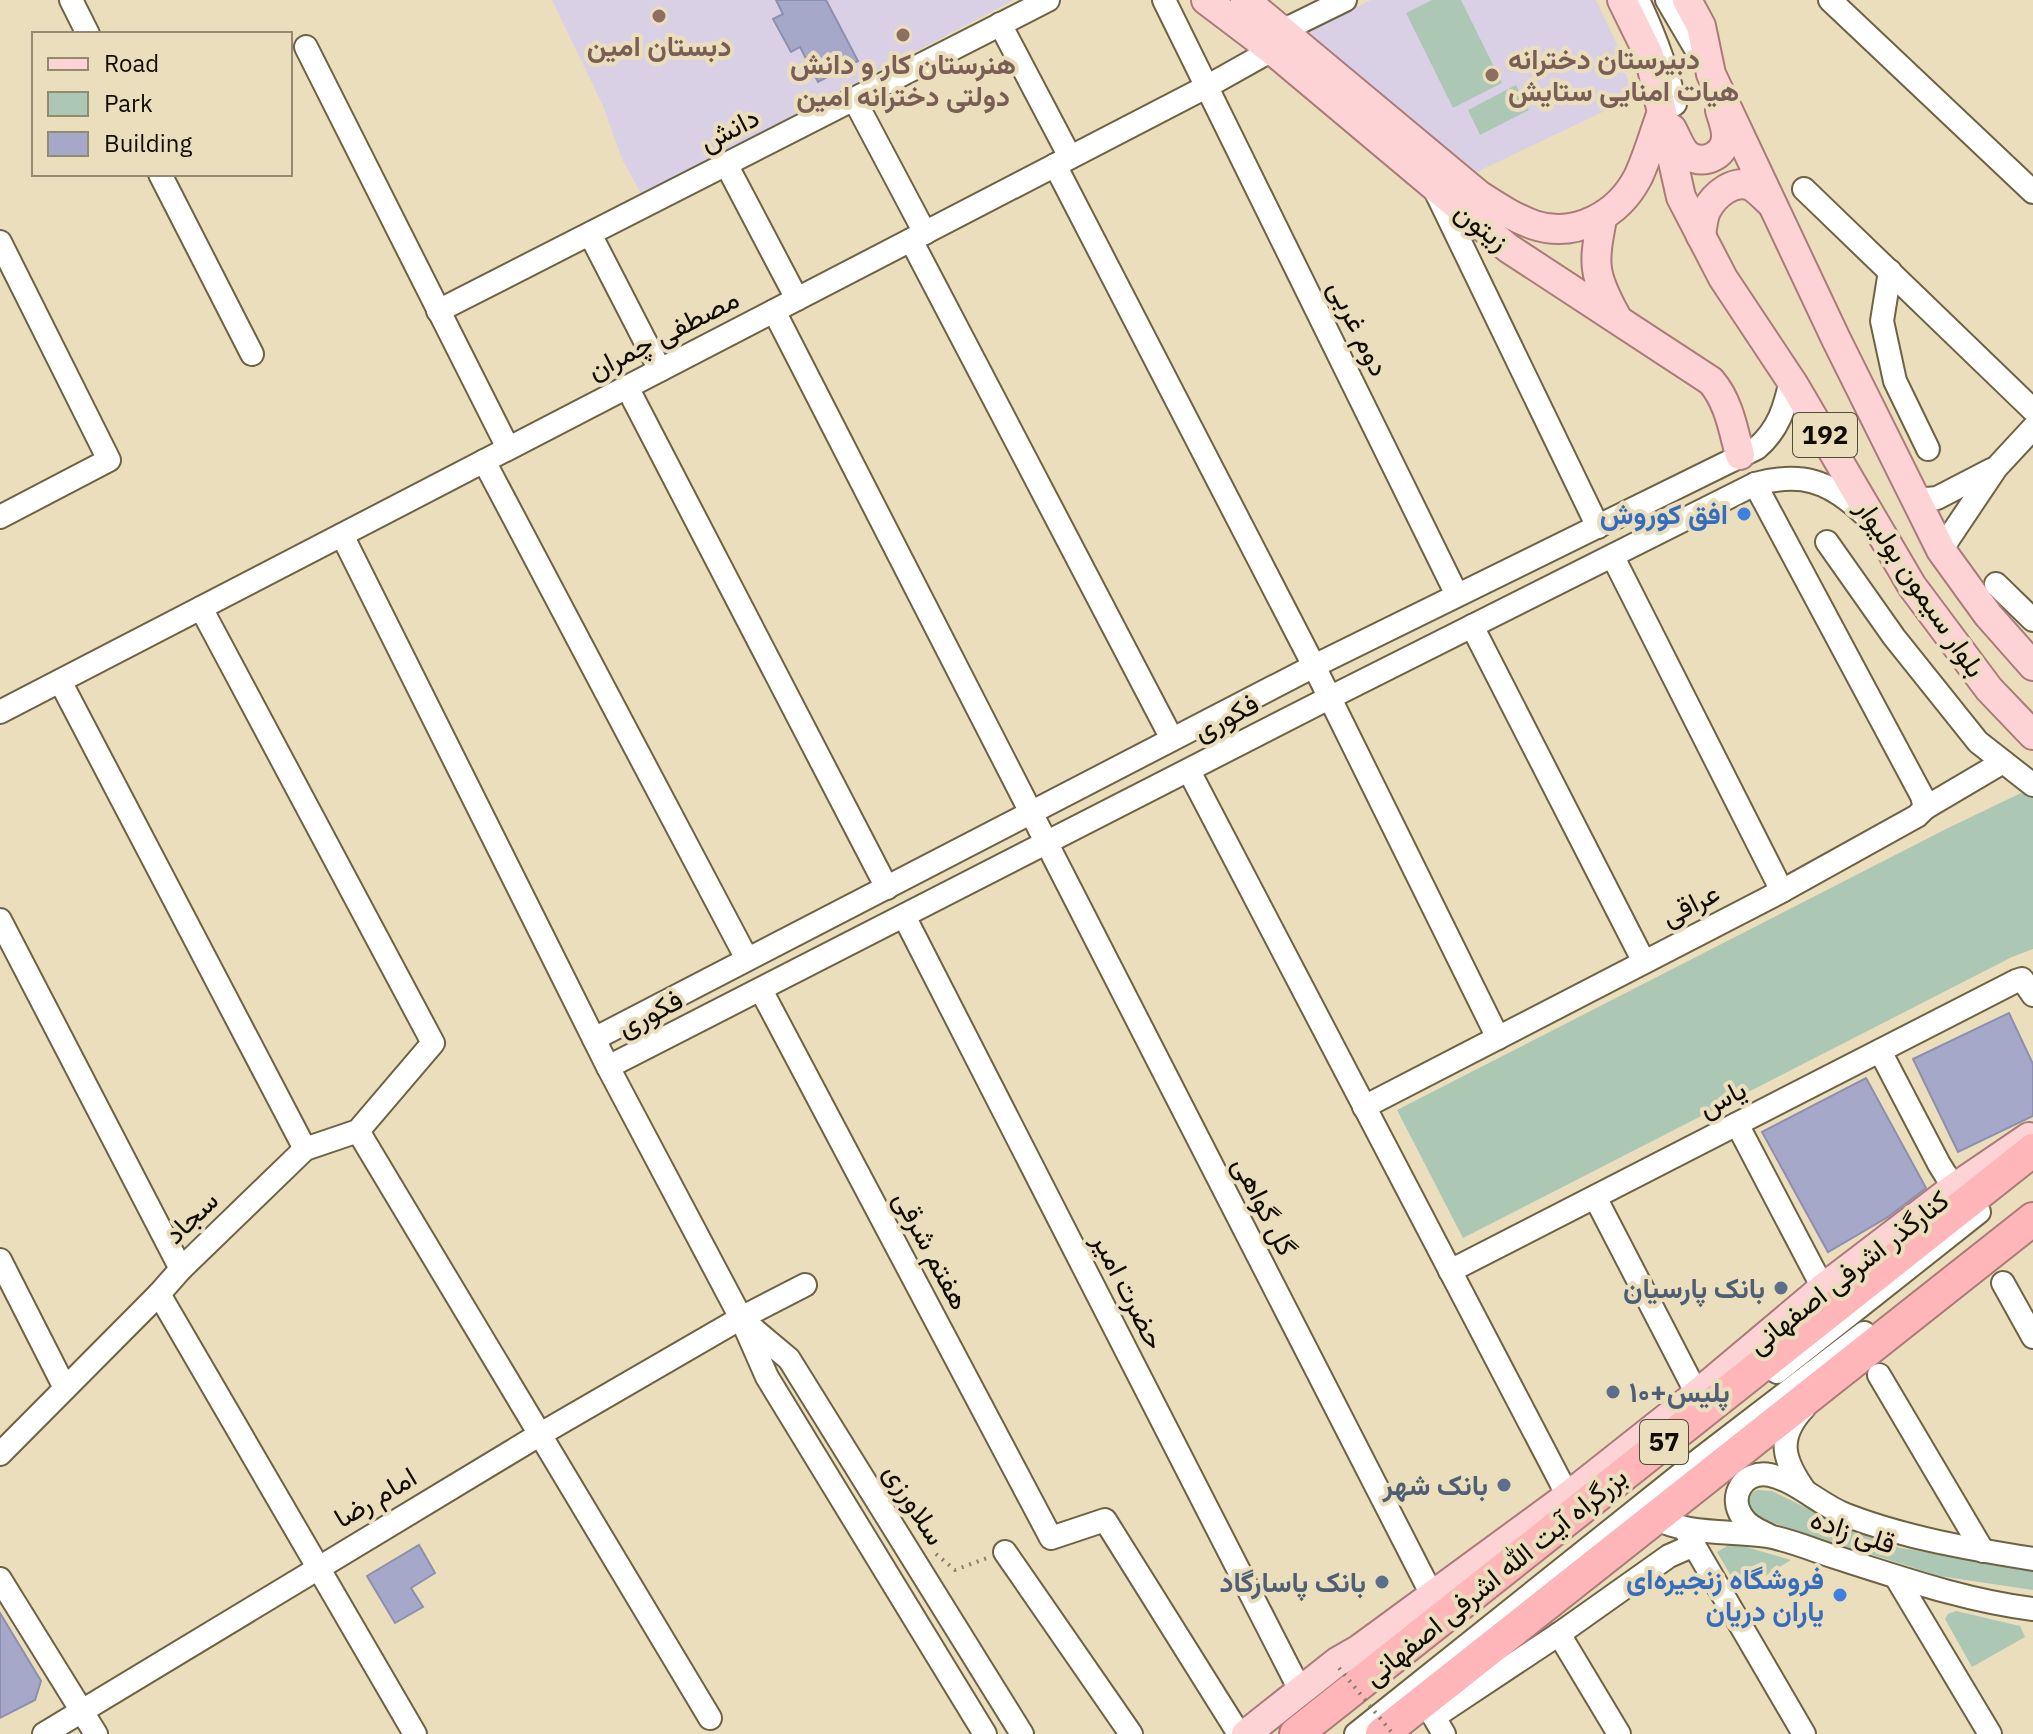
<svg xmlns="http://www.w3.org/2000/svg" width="2033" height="1734" font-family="'IBM Plex Sans',Vazirmatn,sans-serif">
<rect width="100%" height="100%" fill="#eadebc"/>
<g fill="#dad0e5">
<path d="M552 0H1014L642 195 623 161 603 106Z"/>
<path d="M1371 0H1596L1621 53 1632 98 1477 172 1305 33Z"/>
</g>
<g fill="#adc7b5">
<path d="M1432 0H1461L1502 83 1453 108 1406 13Z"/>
<path d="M1516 85 1529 110 1480 135 1468 110Z"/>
<path d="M2021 793 2033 795V949L2012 957 1463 1238 1397 1110 1946 829Z"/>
<path d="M1757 1490 1772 1491 1857 1533 1900 1548 2033 1569V1590L1939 1576 1755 1517 1747 1506 1748 1496Z"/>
<path d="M1732 1543 1791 1560 1740 1591 1717 1552Z"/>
<path d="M1956 1611 2020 1626 2025 1637 1972 1667 1945 1619 1948 1614Z"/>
</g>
<g fill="#a5a8c8" stroke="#8d8faf" stroke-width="2">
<path d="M776 0H826L858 61 818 82 800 47 791 52 773 19 783 14Z"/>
<path d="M2009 1013 2033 1064V1116L1958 1152 1913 1059Z"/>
<path d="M1866 1078 1926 1188 1888 1217 1828 1252 1762 1132Z"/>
<path d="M419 1545 435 1573 411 1588 423 1607 395 1623 367 1576Z"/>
<path d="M0 1613 41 1681 35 1700 0 1718Z"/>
</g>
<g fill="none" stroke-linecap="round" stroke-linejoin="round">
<defs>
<g id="minor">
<path d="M71 0 88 34"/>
<path d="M1164 0 1457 595"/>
<path d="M1638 0C1654 34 1667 67 1675 104L1662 111"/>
<path d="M1667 0 1704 63"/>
<path d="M1830 0 2033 192"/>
<path d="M1000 24 1070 157"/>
<path d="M306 47 508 448"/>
<path d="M854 99 925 233"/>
<path d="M726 164 797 299"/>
<path d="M1055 165 1314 666 1498 1038"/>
<path d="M160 174 252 354"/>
<path d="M1434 188 1598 527"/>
<path d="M1804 189 2033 410"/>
<path d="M590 234 660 370"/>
<path d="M911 240 1172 739"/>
<path d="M0 242 109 460 0 517"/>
<path d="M1890 271 1882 321 1895 381 1928 449"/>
<path d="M438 311 1048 0"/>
<path d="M774 311 1432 1595"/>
<path d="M627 387 887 888"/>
<path d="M484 461 747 959"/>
<path d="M1755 484 1922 796 1925 808"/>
<path d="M1917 500 1937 498 1991 470"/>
<path d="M342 535 608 1067 741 1318 767 1377 985 1734"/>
<path d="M1827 542 1894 637 1978 742 2033 785"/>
<path d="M1941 550 1996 468 2033 428"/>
<path d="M1613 557 1782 891"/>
<path d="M1996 584 2033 620"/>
<path d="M1472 626 1644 962"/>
<path d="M60 681 305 1149"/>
<path d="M0 712 1208 86 1272 50 1284 30 1345 0"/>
<path d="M1189 771 1568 1496"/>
<path d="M904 916 1301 1692"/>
<path d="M0 920 181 1269"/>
<path d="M761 990 1051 1538 1105 1520 1239 1734"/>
<path d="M594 1039 1314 666 1757 448C1779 429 1785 407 1791 380"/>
<path d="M1880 1051 1939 1164 1954 1188"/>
<path d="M608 1067 1329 698 1755 484C1801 472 1828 480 1863 513"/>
<path d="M1364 1107 1782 891 1917 816 1925 808 2003 762"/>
<path d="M1737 1124 1823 1288"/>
<path d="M358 1131 710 1718"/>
<path d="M1595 1197 1697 1394"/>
<path d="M0 1260 65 1388"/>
<path d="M1450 1271 2016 981 2022 979 2033 995"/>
<path d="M2003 1283 2033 1337"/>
<path d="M159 1294 415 1734"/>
<path d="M745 1322 789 1359 1022 1734"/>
<path d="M1777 1372 1979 1212"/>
<path d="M1879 1375 1983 1551"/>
<path d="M1804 1408C1776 1438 1783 1460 1805 1491"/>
<path d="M0 1454 159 1294 181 1269 305 1149 358 1131 433 1043 201 608"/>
<path d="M1653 1517C1688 1536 1730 1530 1767 1536 1791 1540 1815 1551 1838 1558 1901 1578 1967 1601 2033 1609"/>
<path d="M1688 1535 1804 1734"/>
<path d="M1768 1535C1758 1530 1749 1527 1743 1518 1727 1496 1744 1470 1770 1475 1797 1481 1820 1505 1846 1515 1905 1538 1971 1549 2033 1559"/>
<path d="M1005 1552 1131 1734"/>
<path d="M1896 1577 1990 1734"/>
<path d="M0 1579 96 1734"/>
<path d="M1559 1634 1619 1734"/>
<path d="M44 1734 539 1435 741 1318 805 1285"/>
<path d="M1356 1734 1700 1459 1864 1333"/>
<path d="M1444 1734 1434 1717 1559 1634 1669 1556 1694 1545"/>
</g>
<g id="major">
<path d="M1206 0 1272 50 1508 248 1711 381C1729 402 1733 429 1740 455"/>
<path d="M1245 0 1479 195C1496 206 1514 218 1534 225 1576 239 1619 214 1638 177 1648 156 1654 133 1662 112"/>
<path d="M1622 0 1649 55 1681 197 1723 278 1794 385 1912 586 1989 689 2033 735"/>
<path d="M1687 0 1701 26 1711 74 1836 339 1941 550 1988 615 2033 666"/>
<path d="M1672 129C1677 138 1681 151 1689 156 1705 166 1727 154 1726 135 1726 127 1722 118 1720 110"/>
<path d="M1602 219C1593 265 1593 274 1616 316"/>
<path d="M1701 236C1702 228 1703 218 1706 211 1714 195 1735 177 1753 187 1760 192 1766 199 1772 204"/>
<path d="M1246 1734 1337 1662 1358 1650 1568 1496 1697 1394 1823 1288 1954 1188 2029 1137"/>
</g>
<g id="highway">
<path d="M1296 1734 2033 1150"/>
<path d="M1382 1734 2033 1219"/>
</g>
</defs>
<use href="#minor" stroke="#6d6243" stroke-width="26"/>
<use href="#major" stroke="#ab7a79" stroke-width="32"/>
<use href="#highway" stroke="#ab7a79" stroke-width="36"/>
<path stroke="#898069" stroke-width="4" stroke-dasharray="2 6" stroke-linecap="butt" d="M936 1554 955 1570 987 1558"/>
<use href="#minor" stroke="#fff" stroke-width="22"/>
<use href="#major" stroke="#fed3d5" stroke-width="28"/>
<use href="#highway" stroke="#feb6b9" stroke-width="32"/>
<path stroke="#898069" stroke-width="4" stroke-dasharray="2 6" stroke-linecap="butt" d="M1339 1668 1393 1734"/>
</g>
<g fill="#8d6e63" stroke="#eadebc" stroke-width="3">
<circle cx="659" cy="16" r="8"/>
<circle cx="903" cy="35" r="8"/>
<circle cx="1492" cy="75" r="8"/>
</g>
<g fill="#3f7fe0" stroke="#eadebc" stroke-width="3">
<circle cx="1744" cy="514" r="8"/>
<circle cx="1840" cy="1595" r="8"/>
</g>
<g fill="#5c6f8a" stroke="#eadebc" stroke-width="3">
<circle cx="1781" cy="1288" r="8"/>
<circle cx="1613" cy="1392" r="8"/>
<circle cx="1504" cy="1485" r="8"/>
<circle cx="1382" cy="1582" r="8"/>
</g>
<g text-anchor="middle" stroke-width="8" stroke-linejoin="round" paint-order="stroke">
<g fill="#eadebc" stroke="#514b3a" stroke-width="2">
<rect x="1793" y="413" width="64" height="44" rx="6"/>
<rect x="1640" y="1420" width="48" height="44" rx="6"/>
</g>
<g font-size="26" font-weight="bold" fill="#100c03">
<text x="1825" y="444">192</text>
<text x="1664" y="1451">57</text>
</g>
<g font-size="28" font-weight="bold" fill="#785e54" stroke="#eadebc">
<text x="659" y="56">دبستان امین</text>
<text x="1508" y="69" text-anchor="start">دبیرستان دخترانه<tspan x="1508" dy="32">هیات امنایی ستایش</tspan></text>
<text x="903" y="74">هنرستان کار و دانش<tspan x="903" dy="32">دولتی دخترانه امین</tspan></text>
</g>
<g font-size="28" fill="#100c03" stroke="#eadebc">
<text transform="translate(729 129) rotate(-27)" y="10">دانش</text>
<text transform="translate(1482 226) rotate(38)" y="10">زیتون</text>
<text transform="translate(1359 328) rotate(64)" y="10">دوم غربی</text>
<text transform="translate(663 334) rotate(-27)" y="10">مصطفی چمران</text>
<text transform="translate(1921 588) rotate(56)" y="10">بلوار سیمون بولیوار</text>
<text transform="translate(1226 717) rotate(-27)" y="10">فکوری</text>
<text transform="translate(1690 904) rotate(-27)" y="10">عراقی</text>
<text transform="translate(650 1013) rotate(-27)" y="10">فکوری</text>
<text transform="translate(1722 1098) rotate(-27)" y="10">یاس</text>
<text transform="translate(1265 1206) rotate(63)" y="10">گل گواهی</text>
<text transform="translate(191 1217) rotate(-44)" y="10">سجاد</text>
<text transform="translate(932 1250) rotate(62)" y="10">هفتم شرقی</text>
<text transform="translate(1848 1272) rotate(-38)" y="10">کنارگذر اشرفی اصفهانی</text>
<text transform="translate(1129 1291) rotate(63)" y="10">حضرت امیر</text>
<text transform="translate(375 1497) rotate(-31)" y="10">امام رضا</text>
<text transform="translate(915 1504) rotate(58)" y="10">سلاورزی</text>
<text transform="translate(1853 1531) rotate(18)" y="10">قلی زاده</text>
<text transform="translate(1495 1576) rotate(-39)" y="10">بزرگراه آیت الله اشرفی اصفهانی</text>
</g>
<g font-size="28" font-weight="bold" fill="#366cbe" stroke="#eadebc" text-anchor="end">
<text x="1728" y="524">افق کوروش</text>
<text x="1824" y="1589">فروشگاه زنجیره‌ای<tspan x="1824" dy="32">یاران دریان</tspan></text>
</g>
<g font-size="28" font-weight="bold" fill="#4e5e75" stroke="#eadebc" text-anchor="end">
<text x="1765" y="1298">بانک پارسیان</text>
<text x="1629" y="1402" text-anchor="start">پلیس+۱۰</text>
<text x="1488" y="1495">بانک شهر</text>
<text x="1366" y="1592">بانک پاسارگاد</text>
</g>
</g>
<rect x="32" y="32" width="260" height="144" fill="#eadebc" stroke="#938a72" stroke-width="2"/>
<rect x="48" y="58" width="40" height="12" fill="#fed3d5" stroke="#938a72" stroke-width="2"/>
<text x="104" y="72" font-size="24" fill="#100c03">Road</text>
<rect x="48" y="92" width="40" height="24" fill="#adc7b5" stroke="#938a72" stroke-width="2"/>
<text x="104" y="112" font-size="24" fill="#100c03">Park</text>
<rect x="48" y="132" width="40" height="24" fill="#a5a8c8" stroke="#938a72" stroke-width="2"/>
<text x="104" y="152" font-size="24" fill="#100c03">Building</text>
</svg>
